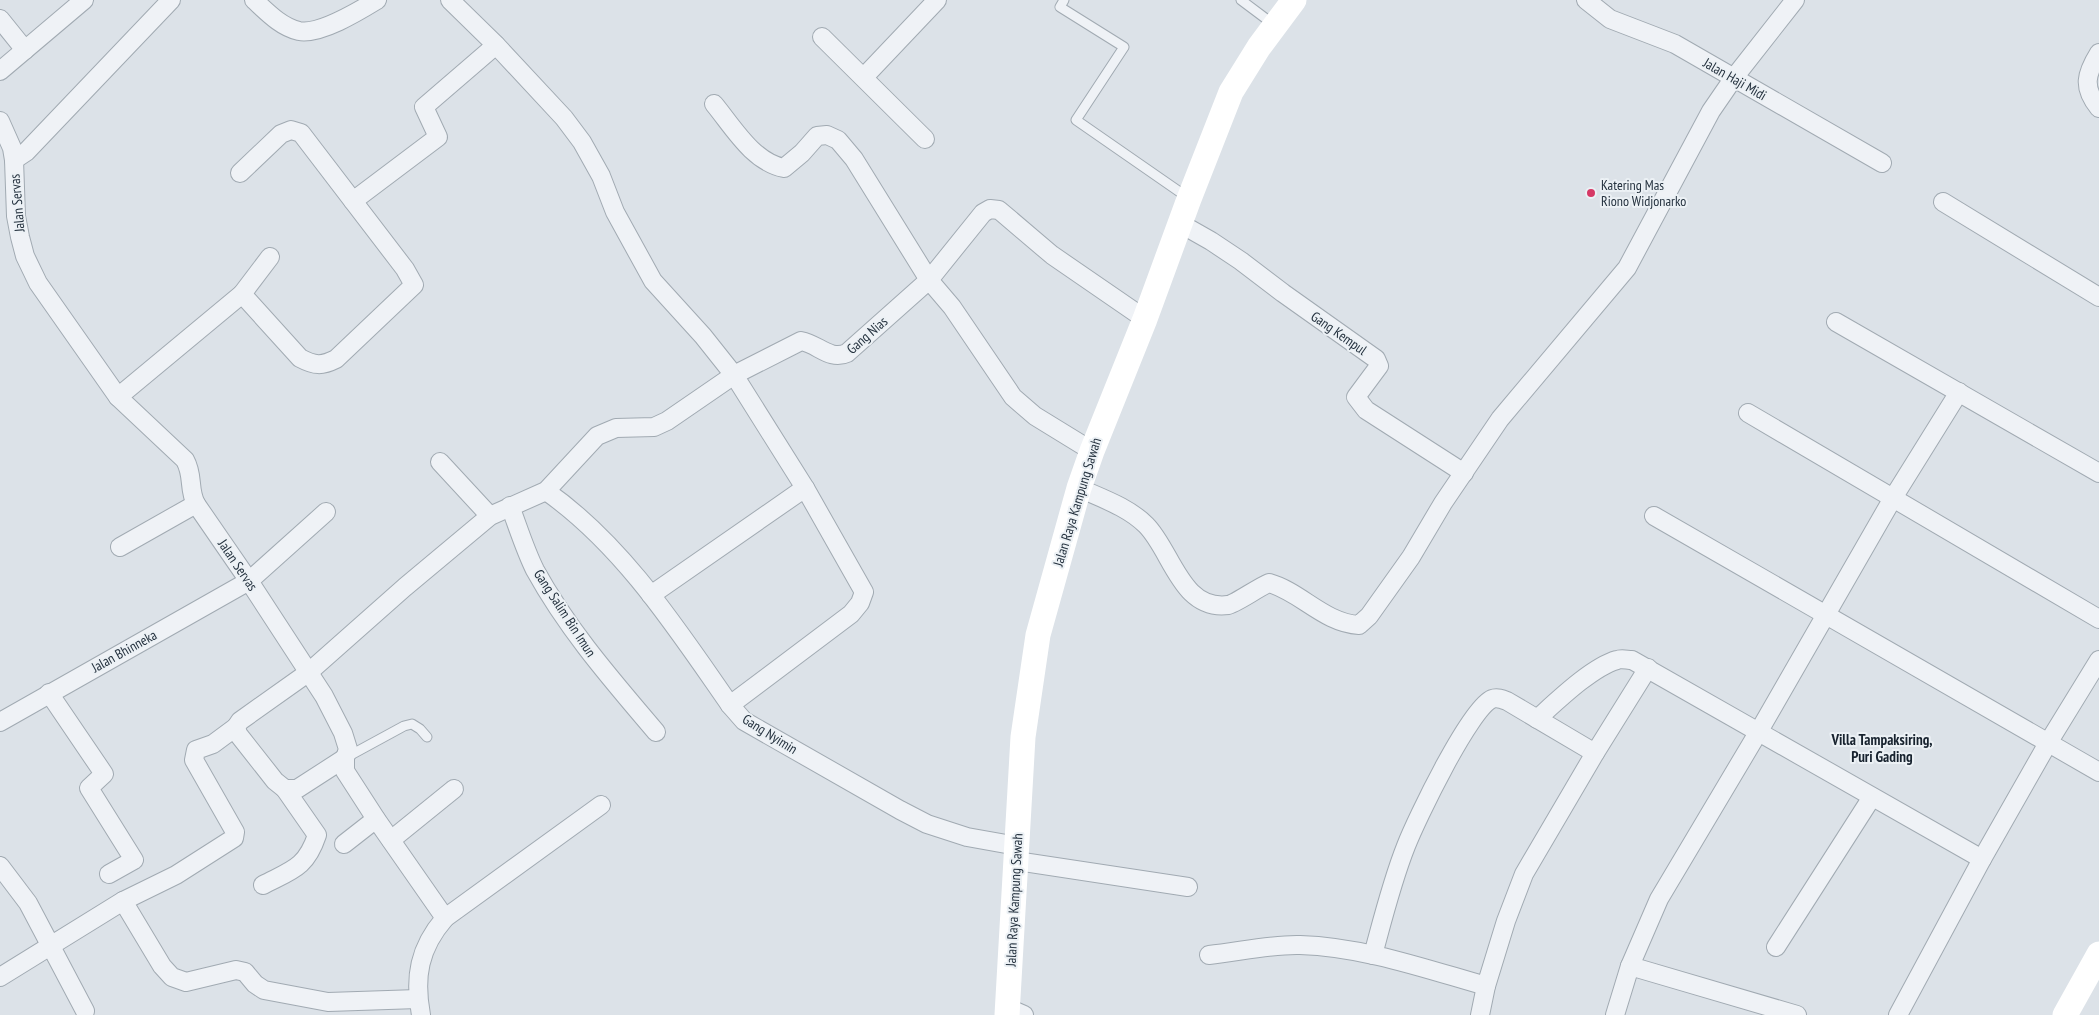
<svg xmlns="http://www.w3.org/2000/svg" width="2099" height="1015" font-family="'PT Sans Narrow',sans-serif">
<rect width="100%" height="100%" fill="#dce2e8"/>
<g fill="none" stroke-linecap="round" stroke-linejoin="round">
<defs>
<g id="lane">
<path d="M1064 0 1060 7 1124 47 1076 120 1187 197"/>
<path d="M1241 0 1273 24"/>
<path d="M347 757 404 726 412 724 420 729 427 737"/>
</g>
<g id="street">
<path d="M254 0C267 12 281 27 299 31 320 35 359 11 377 0"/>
<path d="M450 0 496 45 564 118 582 142 601 176 615 212 653 281 703 336 734 375 805 488 864 592 860 603 851 614 730 705"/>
<path d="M1586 0 1610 19 1675 44 1882 163"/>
<path d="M0 19 25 50"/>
<path d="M822 37 925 139"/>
<path d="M2099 53C2086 74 2082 87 2099 108"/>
<path d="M0 71 84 0"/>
<path d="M864 77 937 0"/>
<path d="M714 104C733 127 753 162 784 168L802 153 817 136 827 135 838 140 854 159 929 280 983 213 990 209 999 210 1052 255 1145 319"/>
<path d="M0 121 12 148 14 160 16 216 20 237 25 256 38 283 118 397 185 460C194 476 188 489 196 504L249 581 324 696 343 733 348 749 345 758V771L376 819 445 918C419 948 414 977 421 1015"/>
<path d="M14 160 26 152 171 0"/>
<path d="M353 201 438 137 424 107 496 45"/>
<path d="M1943 202 2099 297"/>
<path d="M1181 224 1211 241 1241 261 1283 293 1376 359 1379 366 1356 397 1366 410 1464 473"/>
<path d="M242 294 270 257"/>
<path d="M1836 322 2099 473"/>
<path d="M118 397 242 294 300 358C315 366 322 366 336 359L414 285 405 269 301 133 291 130 281 134 240 173"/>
<path d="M1748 413 2099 619"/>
<path d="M440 462 490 516"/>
<path d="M1079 488C1101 498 1128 507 1146 525 1172 551 1181 611 1228 605 1235 604 1259 587 1269 583 1301 592 1324 623 1359 625L1369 616 1411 557 1443 503 1500 419 1627 268 1711 111 1733 79 1795 0"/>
<path d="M546 491C623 545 677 629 730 705L744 721 900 810 927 824 967 837 1017 846"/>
<path d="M510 506C518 527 525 550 535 570 568 630 612 680 656 732"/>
<path d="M1654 516 2099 772"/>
<path d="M120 547 196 504"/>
<path d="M651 595 805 488"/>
<path d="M49 693 104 774 89 788 134 860 109 874"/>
<path d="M1537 719C1557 701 1592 667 1617 660 1622 658 1627 660 1632 660L1982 859"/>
<path d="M0 722 249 581 326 512"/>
<path d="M345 758 297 789H285L275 781 238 734 236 727 240 721 309 672 405 587 490 516 546 491 597 436 616 428 654 427 667 421 734 375 801 341C818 344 830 361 847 353L929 280 952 307 1013 397 1035 416 1092 451"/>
<path d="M391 840 454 789"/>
<path d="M344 844 376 819"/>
<path d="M1016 861 1188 887"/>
<path d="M0 866 28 903 85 1011"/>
<path d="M263 885C292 870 306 868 317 835L285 789"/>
<path d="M123 901 162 966 172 977 186 982 236 970 245 972 255 984 264 990 328 1002 418 999"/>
<path d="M445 918 601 805"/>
<path d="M1776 947 1872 797"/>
<path d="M1209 955C1238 952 1273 944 1300 945 1364 947 1426 969 1486 986"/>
<path d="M1373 955C1383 918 1392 881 1406 846 1416 820 1470 708 1492 699 1497 697 1502 699 1507 701L1595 753"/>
<path d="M0 977 123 901 176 875 234 838 235 832 194 760 196 750 213 744 236 727"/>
<path d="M1008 1008 1024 1015"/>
<path d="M1480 1015 1486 986 1506 921 1524 874 1595 753 1648 668"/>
<path d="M1615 1015 1630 966"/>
<path d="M1797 1015 1630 966 1659 899 1759 731 1893 498 1959 392"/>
<path d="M1898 1015 1982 859 2048 743 2099 660"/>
</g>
</defs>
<use href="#lane" stroke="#a1aab2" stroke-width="11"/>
<use href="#street" stroke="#a1aab2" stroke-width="20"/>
<use href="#lane" stroke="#eff2f6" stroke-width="9"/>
<use href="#street" stroke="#eff2f6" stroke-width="18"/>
<g stroke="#fff" stroke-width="25">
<path d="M1007 1015 1023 737 1038 635 1079 488 1092 451 1145 319 1189 199 1231 92 1259 47 1294 0"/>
<path d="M2065 1015 2099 954"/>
</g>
</g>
<circle fill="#d63865" stroke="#ecf1f5" stroke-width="2" cx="1591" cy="193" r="5"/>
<g text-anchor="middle" stroke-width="4" stroke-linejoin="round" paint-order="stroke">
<g font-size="14" fill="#25323f" stroke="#ecf1f5">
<text transform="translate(1735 79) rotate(30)" y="5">Jalan Haji Midi</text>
<text transform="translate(17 203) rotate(-95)" y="5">Jalan Servas</text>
<text transform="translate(1339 333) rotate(35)" y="5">Gang Kempul</text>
<text transform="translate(867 335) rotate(-41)" y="5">Gang Nias</text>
<text transform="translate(1077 502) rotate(-73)" y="5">Jalan Raya Kampung Sawah</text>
<text transform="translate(238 565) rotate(56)" y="5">Jalan Servas</text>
<text transform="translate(565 613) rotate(57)" y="5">Gang Salim Bin Imun</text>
<text transform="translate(124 651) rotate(-29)" y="5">Jalan Bhinneka</text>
<text transform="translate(770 734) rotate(32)" y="5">Gang Nyimin</text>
<text transform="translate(1014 900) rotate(-87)" y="5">Jalan Raya Kampung Sawah</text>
</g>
<g font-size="14" fill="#25323f" stroke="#ecf1f5" text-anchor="start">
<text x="1601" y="190">Katering Mas<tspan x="1601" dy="16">Riono Widjonarko</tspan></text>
</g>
<g font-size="15" font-weight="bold" fill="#18232f" stroke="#ecf1f5">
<text x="1882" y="745">Villa Tampaksiring,<tspan x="1882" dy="17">Puri Gading</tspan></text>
</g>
</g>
</svg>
